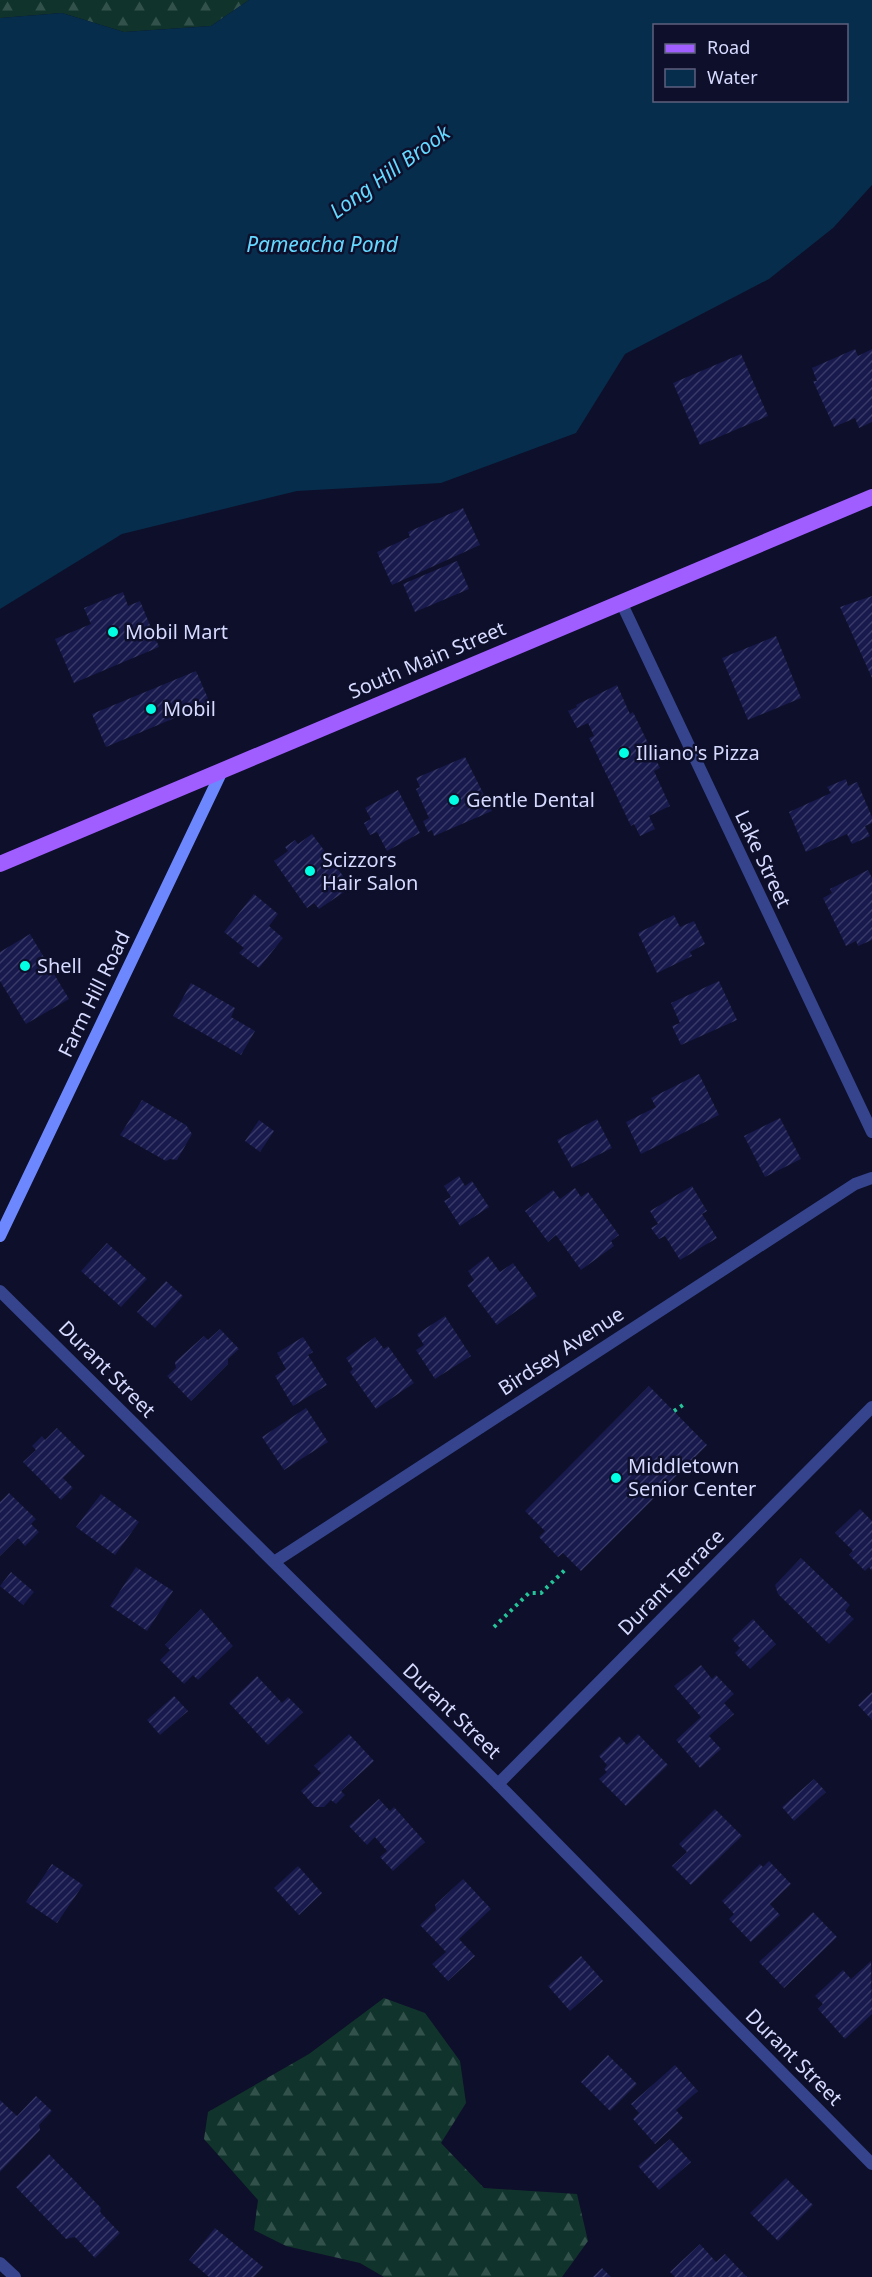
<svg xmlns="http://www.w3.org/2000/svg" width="872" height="2277" font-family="'Noto Sans',sans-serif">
<defs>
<pattern id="forest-firs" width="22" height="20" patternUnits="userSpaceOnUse" patternTransform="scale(1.5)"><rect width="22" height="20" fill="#10342b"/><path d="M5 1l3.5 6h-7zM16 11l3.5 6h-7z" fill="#32514b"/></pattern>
<pattern id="building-hatch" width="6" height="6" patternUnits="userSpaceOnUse" patternTransform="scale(1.5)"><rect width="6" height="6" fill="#18194c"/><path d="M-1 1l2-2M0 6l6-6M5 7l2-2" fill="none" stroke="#393a67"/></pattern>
</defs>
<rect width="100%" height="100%" fill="#0e0f2a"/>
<g fill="url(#forest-firs)">
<path d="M0 0H249L211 26 124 32 62 13 0 18Z"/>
<path d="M384 1998 425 2013 460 2061 466 2103 441 2143 484 2188 577 2194 588 2241 562 2277H384L360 2263 286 2246 254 2230 258 2200 204 2139 208 2112 309 2054Z"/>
</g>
<path fill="#062d4b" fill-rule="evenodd" d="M249 0H872V185L833 228 769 279 625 354 576 433 441 483 297 491 122 534 0 609V18L62 13 124 32 211 26ZM654 26H846V100H654Z"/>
<g fill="url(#building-hatch)">
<path d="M855 349 858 356 872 349V422L859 428 855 418 834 427 813 381H817L812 368Z"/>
<path d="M741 354 768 416 700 445 673 383Z"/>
<path d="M463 508 480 545 392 585 377 552 410 537 408 532Z"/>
<path d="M457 561 469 589 415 612 403 584Z"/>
<path d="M123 592 128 606 140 601 159 647 74 683 55 639 91 624 84 608Z"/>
<path d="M872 596V678L840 607Z"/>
<path d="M776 636 801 698 748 720 722 658Z"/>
<path d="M196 671 210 703 106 747 92 714Z"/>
<path d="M617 685 630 714 633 712 660 768 654 771 670 806 649 816 655 829 640 836 634 824 631 826 589 738 594 736 588 723 577 728 568 711 577 707 576 705Z"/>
<path d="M465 757 492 811 434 836 432 830 428 832 423 821 429 818 416 789 420 787 416 778Z"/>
<path d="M846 779 848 786 857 782 872 817V823L865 826 870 836 852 844 847 834 806 852 789 812 831 793 827 787Z"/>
<path d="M398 790 420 833 387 851 377 832 370 835 364 823 371 819 365 808Z"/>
<path d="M312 834 346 880 342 883 347 890 319 909 314 903 307 908 274 861 288 851 285 847 295 840 298 844Z"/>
<path d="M868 870 872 878V940L858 946 856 941 846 946 823 898 832 893 830 889Z"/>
<path d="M254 894 278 914 269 926 283 938 259 968 239 953 244 948 224 932Z"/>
<path d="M674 915 680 927 694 921 705 944 690 952 692 956 657 973 638 933Z"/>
<path d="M30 934 69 999 26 1024 0 981V952Z"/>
<path d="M719 981 737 1020 681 1045 672 1026 680 1023 671 1003Z"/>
<path d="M191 983 235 1008 231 1017 255 1031 241 1055 173 1016Z"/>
<path d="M699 1074 719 1115 641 1154 626 1122 656 1107 651 1098Z"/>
<path d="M142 1100 186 1125 192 1134 177 1160 170 1159 166 1161 120 1135Z"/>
<path d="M780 1118 801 1159 765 1177 744 1136Z"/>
<path d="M597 1119 612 1148 572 1168 557 1140Z"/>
<path d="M259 1120 274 1131 260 1152 245 1141Z"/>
<path d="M459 1176 465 1186 472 1181 489 1207 460 1226 444 1201 451 1197 444 1186Z"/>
<path d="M692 1186 707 1211 702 1214 717 1238 680 1260 665 1236 659 1239 651 1228 658 1224 650 1211Z"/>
<path d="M575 1188 581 1197 588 1192 619 1235 611 1241 614 1246 581 1270 556 1235 548 1242 525 1211 553 1190 560 1199Z"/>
<path d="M107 1243 147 1279 121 1307 81 1271Z"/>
<path d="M488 1256 500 1272 513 1263 537 1296 497 1325 467 1285 474 1280 468 1271Z"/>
<path d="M166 1281 183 1296 155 1328 137 1312Z"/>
<path d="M445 1316 471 1356 435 1379 416 1350 424 1345 417 1334Z"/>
<path d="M220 1329 239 1349 228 1359V1364L191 1401 167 1376 176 1368 175 1362 204 1336 208 1340Z"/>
<path d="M303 1337 313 1352 308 1355 327 1385 293 1406 275 1376 286 1369 277 1353Z"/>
<path d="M375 1337 384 1349 388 1346 414 1383 376 1409 350 1372 353 1369 346 1358Z"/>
<path d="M649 1386 707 1445 581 1571 563 1553 558 1557 539 1537 545 1531 525 1511Z"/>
<path d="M306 1408 328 1442 284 1470 262 1437Z"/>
<path d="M57 1428 85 1456 63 1478 73 1488 61 1500 23 1462 36 1450 32 1446 42 1436 45 1440Z"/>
<path d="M9 1493 36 1519 31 1524 39 1532 25 1546 18 1538 0 1556V1502Z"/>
<path d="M101 1494 139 1522 115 1555 76 1527Z"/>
<path d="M860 1509 872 1521V1571L869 1567 865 1571 849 1555 853 1551 835 1533Z"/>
<path d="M801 1558 850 1605 845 1611 854 1619 829 1644 778 1594 775 1585Z"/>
<path d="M136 1567 173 1591 147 1631 110 1606Z"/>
<path d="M11 1572 34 1592 23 1605 0 1586Z"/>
<path d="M201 1609 233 1646 198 1680 193 1675 184 1684 160 1660 170 1650 165 1645Z"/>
<path d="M753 1619 776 1644 750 1669 735 1653 740 1648 732 1639Z"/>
<path d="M701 1665 712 1679 716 1675 734 1694 724 1703 734 1714 709 1736 721 1749 700 1768 676 1740 701 1717 674 1686Z"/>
<path d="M257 1676 282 1703 288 1697 303 1712 268 1745 229 1703Z"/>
<path d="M872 1692V1720L858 1705Z"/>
<path d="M174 1696 188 1711 160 1735 147 1720Z"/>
<path d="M349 1734 374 1761 341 1791 345 1795 336 1804 331 1800 324 1807H315L301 1791 321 1773 314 1766Z"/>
<path d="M638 1734 668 1765 626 1806 599 1779 607 1772 604 1769 607 1765 599 1756 619 1736 627 1745Z"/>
<path d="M814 1779 826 1792 794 1821 782 1807Z"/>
<path d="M379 1799 390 1811 394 1807 425 1842 393 1871 380 1857 387 1851 375 1837 367 1845 349 1826Z"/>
<path d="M715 1809 742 1836 691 1885 672 1866 687 1852 679 1844Z"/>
<path d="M769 1861 791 1884 770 1904 780 1915 751 1942 729 1919 734 1914 722 1901 760 1864 763 1867Z"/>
<path d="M52 1864 83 1885 57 1923 26 1902Z"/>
<path d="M298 1866 322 1893 299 1915 274 1888Z"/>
<path d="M463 1879 491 1909 459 1939 475 1956 448 1981 432 1964 446 1952 420 1925 436 1910 435 1905Z"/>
<path d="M813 1912 837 1937 784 1988 759 1962Z"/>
<path d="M581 1956 603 1981 570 2011 548 1986Z"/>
<path d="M871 1961 872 2014 845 2039 818 2009 823 2004 815 1996 843 1970 851 1979Z"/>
<path d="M608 2055 637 2084 610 2111 581 2082Z"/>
<path d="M675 2065 698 2091 676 2110 683 2118 655 2144 633 2119 639 2113 631 2104Z"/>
<path d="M36 2096 52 2111 39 2125 40 2130 0 2172V2100L17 2116Z"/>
<path d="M670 2139 691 2162 659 2190 638 2166Z"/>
<path d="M49 2154 101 2208 100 2212 120 2233 95 2258 75 2237 66 2239 16 2187Z"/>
<path d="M786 2178 813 2205 778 2241 750 2213Z"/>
<path d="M215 2228 263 2267 254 2277H209L189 2260Z"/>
<path d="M700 2244 716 2262 725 2254 747 2277H675L670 2272Z"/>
<path d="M602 2268 611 2277H593Z"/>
</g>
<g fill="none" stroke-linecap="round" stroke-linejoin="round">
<g stroke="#25c599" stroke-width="4" stroke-dasharray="3 4.5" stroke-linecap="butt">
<path d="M674 1411 686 1403"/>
<path d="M494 1627 529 1593H541L567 1568"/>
</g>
<g stroke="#35448d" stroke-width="12">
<path d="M621 602 872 1132"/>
<path d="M0 1291 498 1784 872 2164"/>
<path d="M274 1562 855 1184 872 1178"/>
<path d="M498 1784 872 1407"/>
<path d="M0 2263 15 2277"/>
</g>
<path stroke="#6d88ff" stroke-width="12" d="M0 1236 223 769"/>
<path stroke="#a05dff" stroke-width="16" d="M0 864 872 497"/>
</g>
<g fill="#02ffe3" stroke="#0e0f2a" stroke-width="2">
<circle cx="113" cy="632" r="6"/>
<circle cx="151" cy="709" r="6"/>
<circle cx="624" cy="753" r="6"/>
<circle cx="454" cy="800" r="6"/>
<circle cx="310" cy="871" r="6"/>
<circle cx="25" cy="966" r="6"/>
<circle cx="616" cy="1478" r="6"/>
</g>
<g text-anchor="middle" stroke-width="5" stroke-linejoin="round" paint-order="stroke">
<g font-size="20" fill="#d6daff" stroke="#0e0f2a" text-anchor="start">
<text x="125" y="639">Mobil Mart</text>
<text x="163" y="716">Mobil</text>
<text x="636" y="760">Illiano's Pizza</text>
<text x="466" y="807">Gentle Dental</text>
<text x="322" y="867">Scizzors<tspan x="322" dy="23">Hair Salon</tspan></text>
<text x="37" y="973">Shell</text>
<text x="628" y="1473">Middletown<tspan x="628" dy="23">Senior Center</tspan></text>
</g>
<g font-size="20" fill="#d6daff" stroke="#0e0f2a">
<text transform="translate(427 660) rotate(-23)" y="7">South Main Street</text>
<text transform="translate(763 859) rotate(65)" y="7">Lake Street</text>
<text transform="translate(94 994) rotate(-64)" y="7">Farm Hill Road</text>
<text transform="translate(561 1351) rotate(-33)" y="7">Birdsey Avenue</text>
<text transform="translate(107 1369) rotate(45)" y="7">Durant Street</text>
<text transform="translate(671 1582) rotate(-45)" y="7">Durant Terrace</text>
<text transform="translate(452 1711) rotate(44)" y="7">Durant Street</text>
<text transform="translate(794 2057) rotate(45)" y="7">Durant Street</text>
</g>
<g font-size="21" font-style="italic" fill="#64d8ff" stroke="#0e0f2a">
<text transform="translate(390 172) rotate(-36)" y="7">Long Hill Brook</text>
<text x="322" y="252">Pameacha Pond</text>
</g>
</g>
<rect x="653" y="24" width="195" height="78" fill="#0e0f2a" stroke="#5e607f" stroke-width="1.5"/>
<rect x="665" y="44" width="30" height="9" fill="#a05dff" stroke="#5e607f" stroke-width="1.5"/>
<text x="707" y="54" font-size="18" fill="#d6daff">Road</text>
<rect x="665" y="69" width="30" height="18" fill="#062d4b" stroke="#5e607f" stroke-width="1.5"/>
<text x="707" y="84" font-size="18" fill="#d6daff">Water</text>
</svg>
